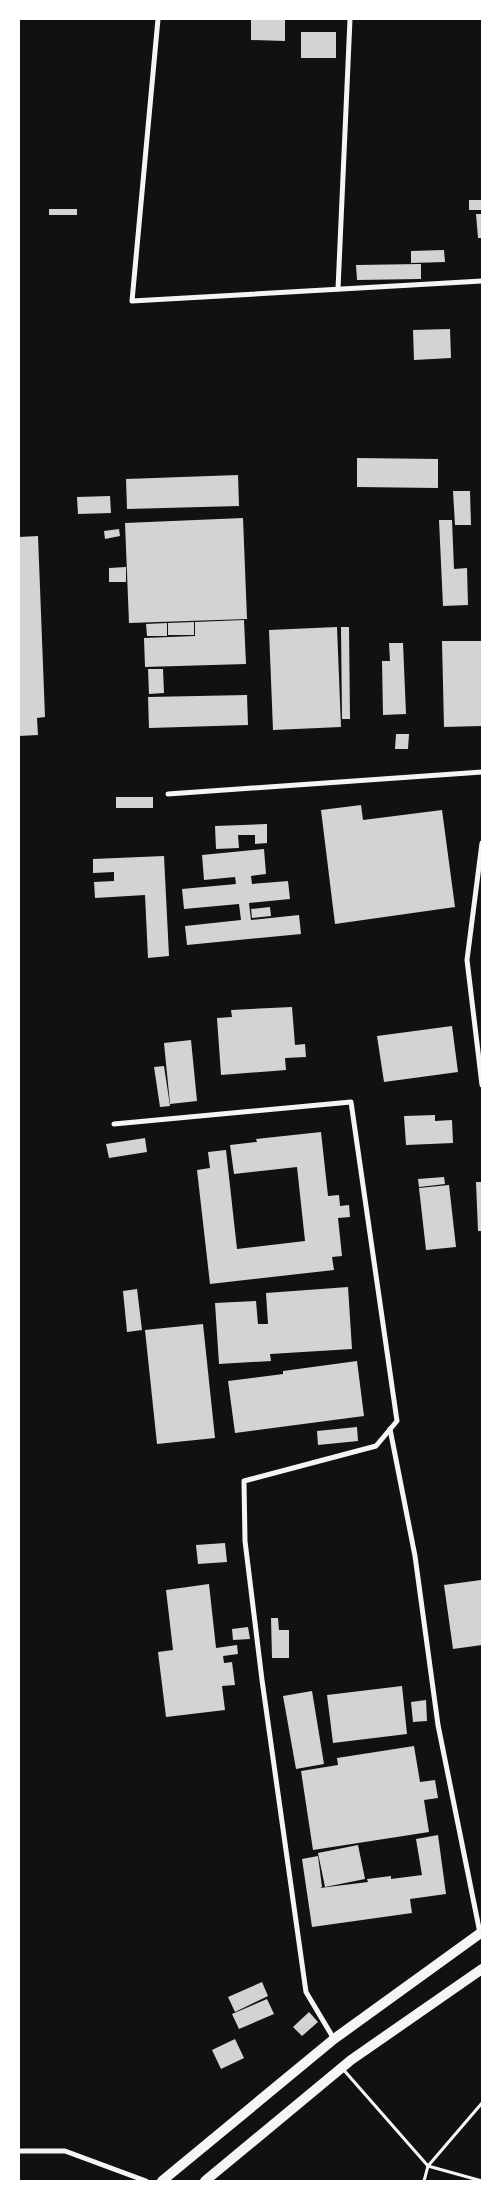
<svg xmlns="http://www.w3.org/2000/svg" width="501" height="2200" font-family="'Varela Round',sans-serif">
<rect width="100%" height="100%" fill="#111"/>
<g fill="#d3d3d3">
<path d="M251 19H285V41L251 40Z"/>
<rect x="301" y="32" width="35" height="26"/>
<rect x="469" y="200" width="13" height="10"/>
<rect x="49" y="209" width="28" height="6"/>
<path d="M476 214H482V238H478Z"/>
<path d="M444 250 445 262 411 263V251Z"/>
<path d="M421 264V279L357 280 356 265Z"/>
<path d="M450 329 451 358 414 360 413 330Z"/>
<path d="M357 458 438 459V488L357 487Z"/>
<path d="M238 475 239 506 127 509 126 479Z"/>
<path d="M453 491H470L471 525H455Z"/>
<path d="M110 496 111 513 78 514 77 497Z"/>
<path d="M243 518 247 619 129 623 125 523Z"/>
<path d="M439 520H452L454 569 467 568 468 605 443 606Z"/>
<path d="M119 529 120 536 105 539 104 531Z"/>
<path d="M38 536 45 717 37 718 38 735 19 736V537Z"/>
<path d="M126 567V582H109V568Z"/>
<path d="M244 620 246 664 145 667 144 638 195 636V622Z"/>
<path d="M194 622V635H168V623Z"/>
<path d="M167 623V636H147L146 624Z"/>
<path d="M337 627 341 727 273 730 269 630Z"/>
<path d="M341 627H349L350 719H342Z"/>
<path d="M442 641H482V726L444 727Z"/>
<path d="M389 643H403L406 714 383 715 382 661H390Z"/>
<path d="M148 669H163L164 693 149 694Z"/>
<path d="M247 695 248 725 149 728 148 697Z"/>
<path d="M396 734H409L408 749H395Z"/>
<rect x="116" y="797" width="37" height="11"/>
<path d="M361 805 363 820 442 810 455 907 335 924 321 810Z"/>
<path d="M267 824V843L255 844V835H238L239 848 216 849 215 826Z"/>
<path d="M264 849 266 874 251 876 252 884 288 881 290 899 249 903 251 920 299 915 301 934 187 945 185 926 241 920 239 904 184 909 182 889 236 884 235 877 204 880 202 855Z"/>
<path d="M164 856 169 956 148 958 145 895 95 898 94 882 114 881V872L93 873V859Z"/>
<path d="M270 907 271 916 252 918 251 909Z"/>
<path d="M292 1007 295 1045 305 1044 306 1057 285 1058 286 1070 221 1075 217 1018 232 1017 231 1010Z"/>
<path d="M452 1026 458 1072 384 1082 377 1036Z"/>
<path d="M191 1040 197 1101 170 1104 164 1043Z"/>
<path d="M164 1066 170 1106 160 1107 154 1067Z"/>
<path d="M435 1115V1121L452 1120 453 1143 406 1145 404 1116Z"/>
<path d="M321 1132 328 1196 339 1195 340 1206 349 1205 350 1217 338 1218 342 1256 332 1257 334 1270 210 1284 197 1170 210 1168 208 1152 226 1150 237 1249 305 1241 297 1167 234 1174 230 1145 257 1142 256 1139Z"/>
<path d="M145 1138 147 1152 109 1158 106 1144Z"/>
<path d="M444 1177 445 1184 419 1187 418 1179Z"/>
<path d="M476 1182H482V1231H478Z"/>
<path d="M449 1185 456 1247 426 1250 419 1188Z"/>
<path d="M348 1287 352 1349 270 1354 271 1361 219 1364 215 1303 256 1301 258 1324H268L266 1293Z"/>
<path d="M137 1289 142 1330 127 1332 123 1291Z"/>
<path d="M203 1324 215 1438 157 1444 145 1330Z"/>
<path d="M357 1361 364 1416 235 1433 228 1381 283 1374V1371Z"/>
<path d="M357 1427 358 1441 318 1445 317 1431Z"/>
<path d="M225 1543 227 1562 198 1564 196 1545Z"/>
<path d="M481 1580 482 1645 453 1649 444 1585Z"/>
<path d="M209 1584 216 1648 237 1645 238 1654 223 1656 224 1663 232 1662 235 1685 222 1686 225 1710 166 1717 158 1652 173 1650 166 1590Z"/>
<path d="M271 1618H278L279 1630H289V1658H272Z"/>
<path d="M248 1627 250 1639 233 1640 232 1629Z"/>
<path d="M402 1686 407 1734 333 1743 327 1695Z"/>
<path d="M312 1691 324 1764 296 1769 283 1696Z"/>
<path d="M426 1700 427 1721 413 1722 411 1702Z"/>
<path d="M414 1746 420 1782 435 1780 438 1798 424 1800 429 1832 313 1850 301 1771 338 1765 337 1758Z"/>
<path d="M438 1835 446 1894 410 1899 412 1913 312 1927 302 1859 318 1856 322 1887 320 1888 368 1882 367 1879 391 1876V1879L422 1875 416 1839Z"/>
<path d="M358 1845 365 1879 325 1887 318 1853Z"/>
<path d="M262 1982 268 1996 235 2012 228 1997Z"/>
<path d="M267 1999 274 2014 239 2029 232 2014Z"/>
<path d="M309 2012 318 2022 302 2036 293 2027Z"/>
<path d="M235 2039 244 2058 221 2069 212 2050Z"/>
</g>
<g fill="none" stroke-linecap="round" stroke-linejoin="round">
<g stroke="#f5f5f5" stroke-width="3">
<path d="M342 2068 428 2166 482 2181"/>
<path d="M424 2181 428 2166 482 2103"/>
</g>
<g stroke="#f5f5f5" stroke-width="5">
<path d="M158 19 132 301 482 281"/>
<path d="M338 289 350 19"/>
<path d="M168 794 482 772"/>
<path d="M482 843 467 960 482 1085"/>
<path d="M114 1124 351 1102 397 1421 376 1446 244 1481 245 1541 262 1680 306 1992 334 2039"/>
<path d="M390 1429 415 1556 438 1725 480 1933"/>
<path d="M19 2151H65L146 2181"/>
</g>
<g stroke="#f5f5f5" stroke-width="10">
<path d="M162 2181 334 2039 482 1932"/>
<path d="M205 2181 351 2060 482 1969"/>
</g>
</g>
<rect width="501" height="2200" fill="none" stroke="#ffffff" stroke-width="40"/>
</svg>
